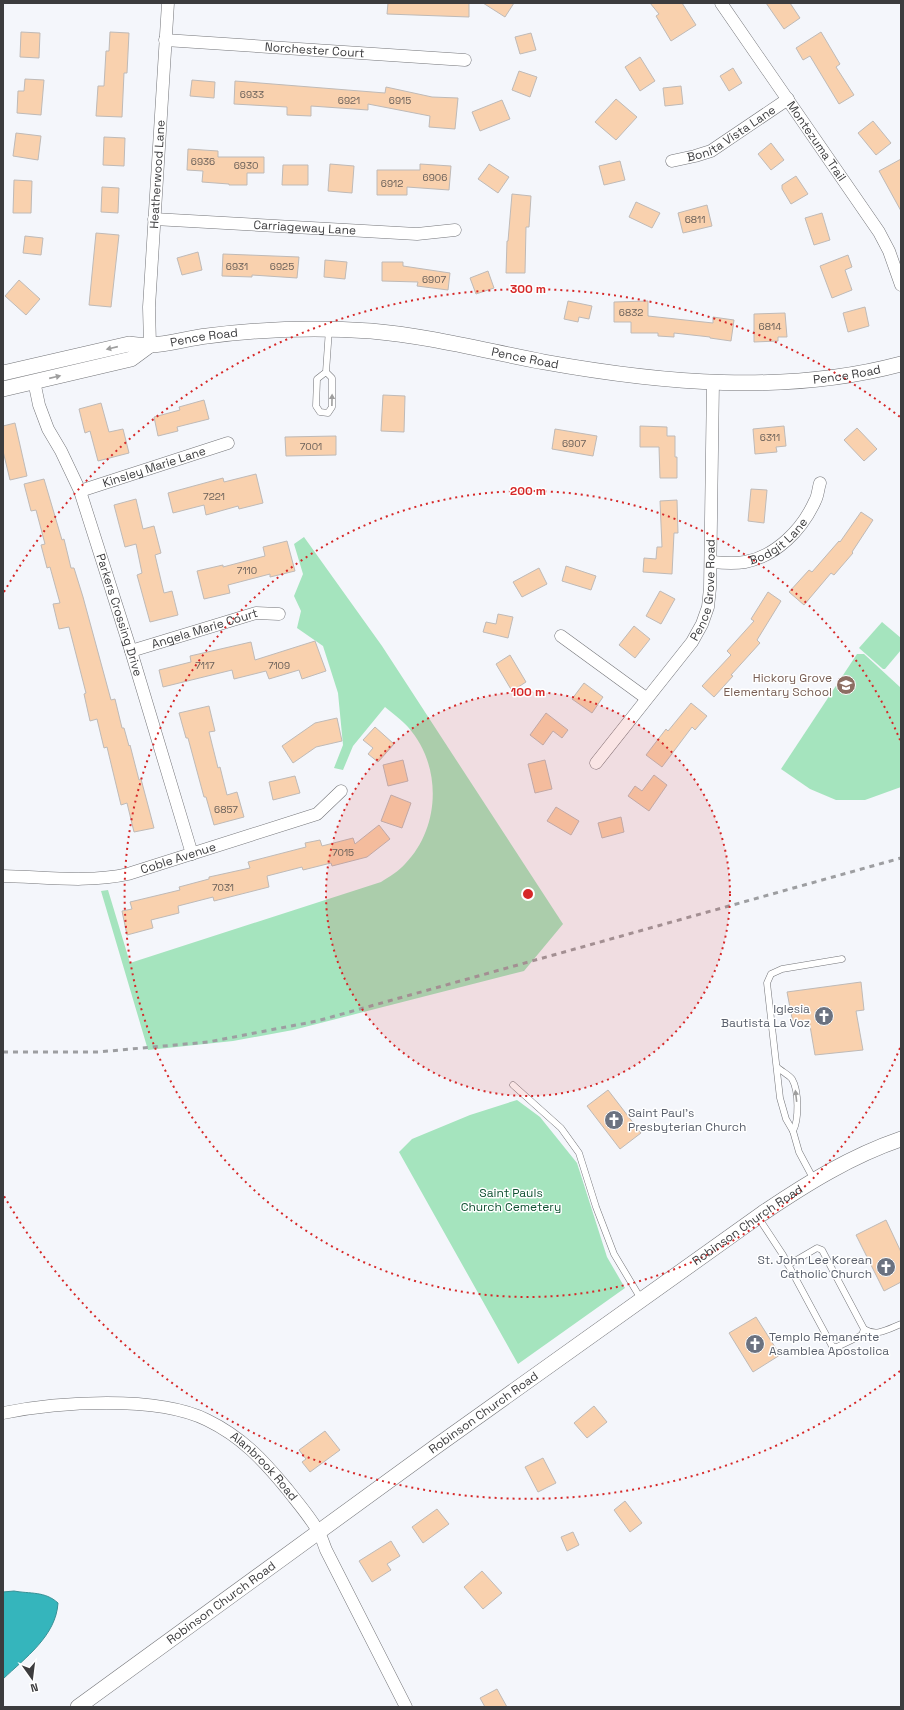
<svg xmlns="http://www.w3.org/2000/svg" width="904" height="1710" font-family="'Space Grotesk',sans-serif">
<rect width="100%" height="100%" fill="#f4f6fb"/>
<g fill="#a5e4be">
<path d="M304 537 382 646 563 924 524 971 293 1030 233 1041 148 1050 101 891 108 890 130 963 381 882C389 877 399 871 405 864 441 827 442 765 408 727 402 720 393 714 385 707L353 746 343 770 334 768 343 745 338 693 323 646 297 628 301 611 294 596 303 574 294 544Z"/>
<path d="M882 622 901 638V650L885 669H883L859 648Z"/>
<path d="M857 654H864L901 688V787L865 800H836L810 789 781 769Z"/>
<path d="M517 1100 540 1117 577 1163 607 1257 625 1288 518 1364 399 1152 412 1139 470 1115Z"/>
</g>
<path fill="#35b5bc" stroke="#379196" d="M14 1591C30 1594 45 1591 58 1603 56 1636 25 1658 3 1679V1592Z"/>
<g fill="#f9d1ae" stroke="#bfbab7">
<path d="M388 3H469V17L387 14Z"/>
<path d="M483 3H514L505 17Z"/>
<path d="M650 3H682L696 25 671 41 656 16 659 14Z"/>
<path d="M766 3H790L800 18 784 29Z"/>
<path d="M21 32 40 33 39 58 20 57Z"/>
<path d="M110 32 129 33 127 73H124L122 117 96 116 98 86H104L106 51H109Z"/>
<path d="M821 32 840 64 836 67 854 95 839 104 810 56 803 60 796 48Z"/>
<path d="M531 33 536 50 520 54 515 37Z"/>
<path d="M640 57 655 81 640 91 625 67Z"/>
<path d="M733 68 742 83 729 91 720 76Z"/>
<path d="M519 71 537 77 530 97 512 90Z"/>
<path d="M25 79 44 80 41 115 17 113 18 91H24Z"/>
<path d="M192 80 215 82 214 98 190 96Z"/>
<path d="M235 81 385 93 386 87 432 97 458 98 455 129 429 127 430 116 368 104V110L311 106V116L287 115V107L234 104Z"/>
<path d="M681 86 683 104 665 106 663 88Z"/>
<path d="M616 99 637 117 616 140 595 122Z"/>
<path d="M502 100 510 119 480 131 472 112Z"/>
<path d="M873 121 891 143 876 155 858 133Z"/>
<path d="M16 133 41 136 38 160 13 156Z"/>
<path d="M104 137 125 138 124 166 103 165Z"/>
<path d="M771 143 784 160 771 170 758 154Z"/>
<path d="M188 149 218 151V157H264V173H247V185H229V184L202 182 203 171 187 170Z"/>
<path d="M901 159V211L879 171Z"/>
<path d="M620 161 625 180 604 185 599 166Z"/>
<path d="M330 164 354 166 352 193 328 191Z"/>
<path d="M420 164 451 166 449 190 407 187V195H377V170H420Z"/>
<path d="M489 164 509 177 498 193 478 179Z"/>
<path d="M283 165H308V185H282Z"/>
<path d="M796 176 808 194 791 204 782 189V185Z"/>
<path d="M14 180 32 181 31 213H13Z"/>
<path d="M102 187 119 188 118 213 101 212Z"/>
<path d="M512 194 531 196 529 227H526L525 273H506L507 241H508Z"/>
<path d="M636 202 660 213 652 228 629 217Z"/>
<path d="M707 205 712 226 683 233 678 213Z"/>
<path d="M822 213 830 240 814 245 805 218Z"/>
<path d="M96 233 119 235 111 307 89 305Z"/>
<path d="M25 236 43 238 41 255 23 253Z"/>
<path d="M198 252 202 270 182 275 177 258Z"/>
<path d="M223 254 299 257 297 278 252 275V277L222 276Z"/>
<path d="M848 255 852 267 845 270 852 290 832 298 820 266Z"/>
<path d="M325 260 347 262 345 279 324 277Z"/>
<path d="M382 262H403V266L450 273 448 290 417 286 418 282 382 281Z"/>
<path d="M488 271 494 288 476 294 470 278Z"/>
<path d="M19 280 40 299 26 315 5 296Z"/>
<path d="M568 301 592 306 589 319 579 317 578 322 564 319Z"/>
<path d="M648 301V316L713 323V317L734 320 731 341 710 338V337L674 333V337L658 336V333H631V322H614V302Z"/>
<path d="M865 307 869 326 848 332 843 313Z"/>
<path d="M785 313 787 337H778V341L754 342V314Z"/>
<path d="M383 395 405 396 404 432 381 431Z"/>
<path d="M204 400 209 419 177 427 178 431 158 436 154 417 180 410 179 407Z"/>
<path d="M101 403 109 432 123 429 129 453 98 461 90 431 85 433 79 409Z"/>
<path d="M15 423 27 476 10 480 3 451V426Z"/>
<path d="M640 426 667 427V436H675V457H677V478H660L659 447H640Z"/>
<path d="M784 426 786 446 776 447 777 452 755 454 753 429Z"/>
<path d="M857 428 877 449 864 461 844 440Z"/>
<path d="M555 429 597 436 593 456 552 449Z"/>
<path d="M336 436V455L286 456 285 437Z"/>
<path d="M256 474 263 503 239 509 238 506 206 515 204 505 173 513 168 493 223 478 224 482Z"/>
<path d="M44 479 62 540 64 539 71 568H74L83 597 111 700 115 699 122 728H124L129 746 130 745 139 780 141 779 154 828 134 832 127 803 121 805 107 747 104 748 97 719 90 721 84 694 86 693 69 627 59 629 53 604 60 603 50 567 47 568 41 545 45 544 36 510 31 511 24 484Z"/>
<path d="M751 489 767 490 764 523 748 521Z"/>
<path d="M136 499 143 529 154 526 161 553 155 555 164 593 172 591 178 615 150 622 137 575 142 573 136 544 125 547 114 505Z"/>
<path d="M677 500 678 533H674L672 574 643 572 644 558 656 559 657 547H662L660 501Z"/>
<path d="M861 512 873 520 852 552 853 553 834 575 831 573 804 605 789 592 809 570 812 572 839 541 840 542Z"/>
<path d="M287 541 295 571 270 577V574L228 585 230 593 204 599 197 571 223 565V567L265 556 263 547Z"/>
<path d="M566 566 596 576 591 590 562 581Z"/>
<path d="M539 568 547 584 522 597 513 582Z"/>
<path d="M660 591 675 599 661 624 646 616Z"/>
<path d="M768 592 781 601 757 640 760 643 731 675 733 676 714 697 702 686 731 655 727 651 754 621 751 619Z"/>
<path d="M498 614 513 617 508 638 483 632 486 622 496 624Z"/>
<path d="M634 626 650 639 635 658 619 645Z"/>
<path d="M315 641 326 671 302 679 299 670 269 679 266 671 234 679 232 670 163 687 159 670 191 662 190 656 251 642 255 660Z"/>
<path d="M510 655 526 682 512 691 496 664Z"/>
<path d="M584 683 603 697 592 713 572 699Z"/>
<path d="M691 703 707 716 695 730 692 727 662 767 646 755 666 729 668 731Z"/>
<path d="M209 706 215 731 209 732 218 768 220 767 227 795 237 792 244 817 214 825 206 797H204L188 738H186L179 713Z"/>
<path d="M546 713 568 730 562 738 553 731 543 745 530 735Z"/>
<path d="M337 718 342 741 316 747 293 763 282 746 315 723Z"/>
<path d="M375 727 394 744 378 762 368 754 373 748 363 740Z"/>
<path d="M403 760 408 781 388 786 383 765Z"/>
<path d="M545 760 552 789 535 793 528 764Z"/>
<path d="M654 775 667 785 649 811 628 796 635 786 642 791Z"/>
<path d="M295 776 300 793 273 800 269 782Z"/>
<path d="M391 795 411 803 402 828 381 821Z"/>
<path d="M556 807 579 821 571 835 547 821Z"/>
<path d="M621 817 624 832 602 838 598 823Z"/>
<path d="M379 825 390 839 367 857 332 866 331 863 303 870 302 867 267 876 269 887 214 901 213 897 178 906 179 913 151 920 153 928 127 935 122 911 132 909 130 902 180 890 179 887 209 879V877L250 868 248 862 306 847 305 843 320 840 322 846 353 838 355 844Z"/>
<path d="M861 982 864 1010 856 1011 863 1050 815 1055 809 1020 793 1023 787 992Z"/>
<path d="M608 1090 641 1133 620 1149 587 1106Z"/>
<path d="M886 1220 901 1252V1282L884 1291 856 1235Z"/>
<path d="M756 1317 780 1355 753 1372 729 1333Z"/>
<path d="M594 1406 607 1422 587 1438 574 1423Z"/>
<path d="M325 1431 340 1450 310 1472 302 1462 306 1459 299 1450Z"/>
<path d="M543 1458 556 1483 538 1492 525 1467Z"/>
<path d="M625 1501 642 1523 630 1532 614 1510Z"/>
<path d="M437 1509 449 1524 423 1543 412 1527Z"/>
<path d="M573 1532 579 1545 567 1551 561 1537Z"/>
<path d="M391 1541 400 1556 387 1564 391 1570 372 1582 359 1561Z"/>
<path d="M482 1571 502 1593 483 1609 464 1587Z"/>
<path d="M497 1689 507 1707H485L480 1698Z"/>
</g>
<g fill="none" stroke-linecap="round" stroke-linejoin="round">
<defs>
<g id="service">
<path d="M326 372 332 378V407L328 413 320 412 316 406 317 379 326 372 329 329"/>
<path d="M777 1067C781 1071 789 1075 792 1079 799 1091 799 1120 793 1131"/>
<path d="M513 1085 561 1128 579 1153 596 1207 614 1254 641 1299"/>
<path d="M814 1180 799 1152 793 1131 786 1119 780 1098 767 983 771 974 782 969 842 959"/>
<path d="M758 1217 783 1255 832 1346 837 1347 862 1335 864 1329 822 1250 817 1248 788 1265"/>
<path d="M864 1329C877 1337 888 1329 901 1324"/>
</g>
<g id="minor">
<path id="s1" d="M721 3 879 232 889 251 901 285"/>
<path id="s2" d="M165 40 465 60"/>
<path id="s3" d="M672 161 695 156 711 151 788 99"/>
<path id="s4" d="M154 219 417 234 455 230"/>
<path id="s5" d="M150 345 149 307 168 3"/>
<path id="s6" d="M34 381 39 405 48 429 61 451 80 491 131 651 192 854"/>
<path id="s7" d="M80 491 228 443"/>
<path id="s8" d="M711 562C723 563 734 564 745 562 776 556 802 530 815 501 818 496 818 489 820 483"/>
<path d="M561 636 646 698"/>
<path id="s9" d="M131 651 256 613 279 614"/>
<path id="s10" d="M596 763 692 642 702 624 708 607 710 588 713 382"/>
<path id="s11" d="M3 876C44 877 89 883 128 874L317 814 341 791"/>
<path id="s12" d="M3 1413C57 1402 157 1395 207 1420 242 1437 263 1460 287 1489 297 1502 312 1519 319 1533 322 1538 324 1545 326 1550L406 1707"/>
</g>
<g id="tertiary">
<path id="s13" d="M3 373 129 344C136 345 142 346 149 345 168 345 188 338 207 336 261 329 316 327 371 331 429 336 486 351 544 362 661 383 785 395 901 364"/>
<path d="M3 389 131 359 150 345"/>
<path id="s14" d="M78 1707 438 1445 763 1213C806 1184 851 1156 901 1139"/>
</g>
</defs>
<use href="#service" stroke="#747579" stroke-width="7"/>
<use href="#minor" stroke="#747579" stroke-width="13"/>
<use href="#tertiary" stroke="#747579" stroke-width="16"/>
<use href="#service" stroke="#fff" stroke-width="6"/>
<use href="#minor" stroke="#fff" stroke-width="12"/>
<use href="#tertiary" stroke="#fff" stroke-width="15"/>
<path stroke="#9d9ea1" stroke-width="3" stroke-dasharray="5 5" stroke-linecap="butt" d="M3 1052H98L208 1042 317 1021 901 858"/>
</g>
<defs><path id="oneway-solid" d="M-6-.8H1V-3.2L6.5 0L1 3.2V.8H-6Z"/></defs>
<g fill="#9e9e9e">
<use href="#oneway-solid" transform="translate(112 348) rotate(167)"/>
<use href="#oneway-solid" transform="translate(55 377) rotate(-13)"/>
<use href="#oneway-solid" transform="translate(332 400) rotate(-89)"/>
<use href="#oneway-solid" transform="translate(796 1096) rotate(-97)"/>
</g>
<circle cx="528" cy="894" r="202" fill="#d62828" fill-opacity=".12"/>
<g fill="none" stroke="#d62828" stroke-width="2" stroke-dasharray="2 4">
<circle cx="528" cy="894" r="202"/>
<path d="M900 1048A403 403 0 1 1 900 740"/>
<path d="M900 1371A605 605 0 0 1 4 1196M4 592A605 605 0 0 1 900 417"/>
</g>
<defs>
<symbol id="school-disc" viewBox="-11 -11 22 22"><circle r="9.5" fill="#8d6e63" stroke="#fff"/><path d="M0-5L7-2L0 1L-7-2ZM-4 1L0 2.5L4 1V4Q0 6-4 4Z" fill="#fff"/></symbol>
<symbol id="church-disc" viewBox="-11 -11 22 22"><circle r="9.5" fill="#6b7280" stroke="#fff"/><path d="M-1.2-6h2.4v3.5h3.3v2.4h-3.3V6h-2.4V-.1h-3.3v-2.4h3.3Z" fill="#fff"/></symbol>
</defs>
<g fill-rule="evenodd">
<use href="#school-disc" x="835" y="674" width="22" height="22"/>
<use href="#church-disc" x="813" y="1005" width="22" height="22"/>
<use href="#church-disc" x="603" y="1109" width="22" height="22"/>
<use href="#church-disc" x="875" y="1256" width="22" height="22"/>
<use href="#church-disc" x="744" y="1333" width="22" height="22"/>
</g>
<g text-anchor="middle" stroke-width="3" stroke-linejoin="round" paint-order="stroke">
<g font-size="10" fill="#6b615a">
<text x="252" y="98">6933</text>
<text x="349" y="104">6921</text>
<text x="400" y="104">6915</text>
<text x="203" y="165">6936</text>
<text x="246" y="169">6930</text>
<text x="435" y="181">6906</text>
<text x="392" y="187">6912</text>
<text x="695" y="223">6811</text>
<text x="237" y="270">6931</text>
<text x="282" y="270">6925</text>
<text x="434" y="283">6907</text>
<text x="631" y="316">6832</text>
<text x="770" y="330">6814</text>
<text x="770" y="441">6311</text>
<text x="574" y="447">6907</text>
<text x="311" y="450">7001</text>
<text x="214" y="500">7221</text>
<text x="247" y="574">7110</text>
<text x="205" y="669">7117</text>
<text x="279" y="669">7109</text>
<text x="226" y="813">6857</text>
<text x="343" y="856">7015</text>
<text x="223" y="891">7031</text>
</g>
<g font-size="12" fill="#3c3c3e" stroke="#fff">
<text dy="4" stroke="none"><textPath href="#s2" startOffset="150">Norchester Court</textPath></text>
<text dy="4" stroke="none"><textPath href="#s3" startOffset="66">Bonita Vista Lane</textPath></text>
<text dy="4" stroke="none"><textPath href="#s1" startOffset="168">Montezuma Trail</textPath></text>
<text dy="4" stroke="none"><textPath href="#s5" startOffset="171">Heatherwood Lane</textPath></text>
<text dy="4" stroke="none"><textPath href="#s4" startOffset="151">Carriageway Lane</textPath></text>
<text dy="4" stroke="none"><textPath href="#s13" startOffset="205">Pence Road</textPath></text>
<text dy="4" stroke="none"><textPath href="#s13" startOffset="529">Pence Road</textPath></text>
<text dy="4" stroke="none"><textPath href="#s13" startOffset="853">Pence Road</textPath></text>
<text dy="4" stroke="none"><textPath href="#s7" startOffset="78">Kinsley Marie Lane</textPath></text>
<text dy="4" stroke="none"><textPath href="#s8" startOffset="74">Bodgit Lane</textPath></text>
<text dy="4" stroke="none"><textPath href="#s10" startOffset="209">Pence Grove Road</textPath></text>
<text dy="4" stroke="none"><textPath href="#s6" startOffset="250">Parkers Crossing Drive</textPath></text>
<text dy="4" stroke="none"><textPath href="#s9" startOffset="77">Angela Marie Court</textPath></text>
<text dy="4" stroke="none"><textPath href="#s11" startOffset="178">Coble Avenue</textPath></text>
<text dy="4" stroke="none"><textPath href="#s14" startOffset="825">Robinson Church Road</textPath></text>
<text dy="4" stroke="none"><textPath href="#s14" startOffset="501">Robinson Church Road</textPath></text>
<text dy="4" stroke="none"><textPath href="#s12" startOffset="281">Alanbrook Road</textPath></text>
<text dy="4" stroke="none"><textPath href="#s14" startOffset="177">Robinson Church Road</textPath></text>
</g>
<g font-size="12" fill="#785e54" stroke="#fff" text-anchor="end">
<text x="832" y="682">Hickory Grove<tspan x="832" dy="14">Elementary School</tspan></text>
</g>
<g font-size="12" fill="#5b616d" stroke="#fff" text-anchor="end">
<text x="810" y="1013">Iglesia<tspan x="810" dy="14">Bautista La Voz</tspan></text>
<text x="628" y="1117" text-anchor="start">Saint Paul's<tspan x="628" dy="14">Presbyterian Church</tspan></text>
<text x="872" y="1264">St. John Lee Korean<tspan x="872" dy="14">Catholic Church</tspan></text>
<text x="769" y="1341" text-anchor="start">Templo Remanente<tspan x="769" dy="14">Asamblea Apostolica</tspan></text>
</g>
<g font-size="12" fill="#105132" stroke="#fff">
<text x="511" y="1197">Saint Pauls<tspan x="511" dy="14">Church Cemetery</tspan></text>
</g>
</g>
<circle cx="528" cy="894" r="6" fill="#d62828" stroke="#fff" stroke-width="2"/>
<g font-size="12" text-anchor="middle" font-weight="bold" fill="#d62828" stroke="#fff" stroke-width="3" stroke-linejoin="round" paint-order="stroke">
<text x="528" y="293">300 m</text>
<text x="528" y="495">200 m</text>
<text x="528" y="696">100 m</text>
</g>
<rect width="904" height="1710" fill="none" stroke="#3c3c3e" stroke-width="8"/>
<g transform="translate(32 1678) rotate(166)" stroke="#ffffff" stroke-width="3" paint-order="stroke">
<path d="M0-3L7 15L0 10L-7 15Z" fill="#3c3c3e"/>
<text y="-6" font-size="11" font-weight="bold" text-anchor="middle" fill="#3c3c3e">N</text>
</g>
</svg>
